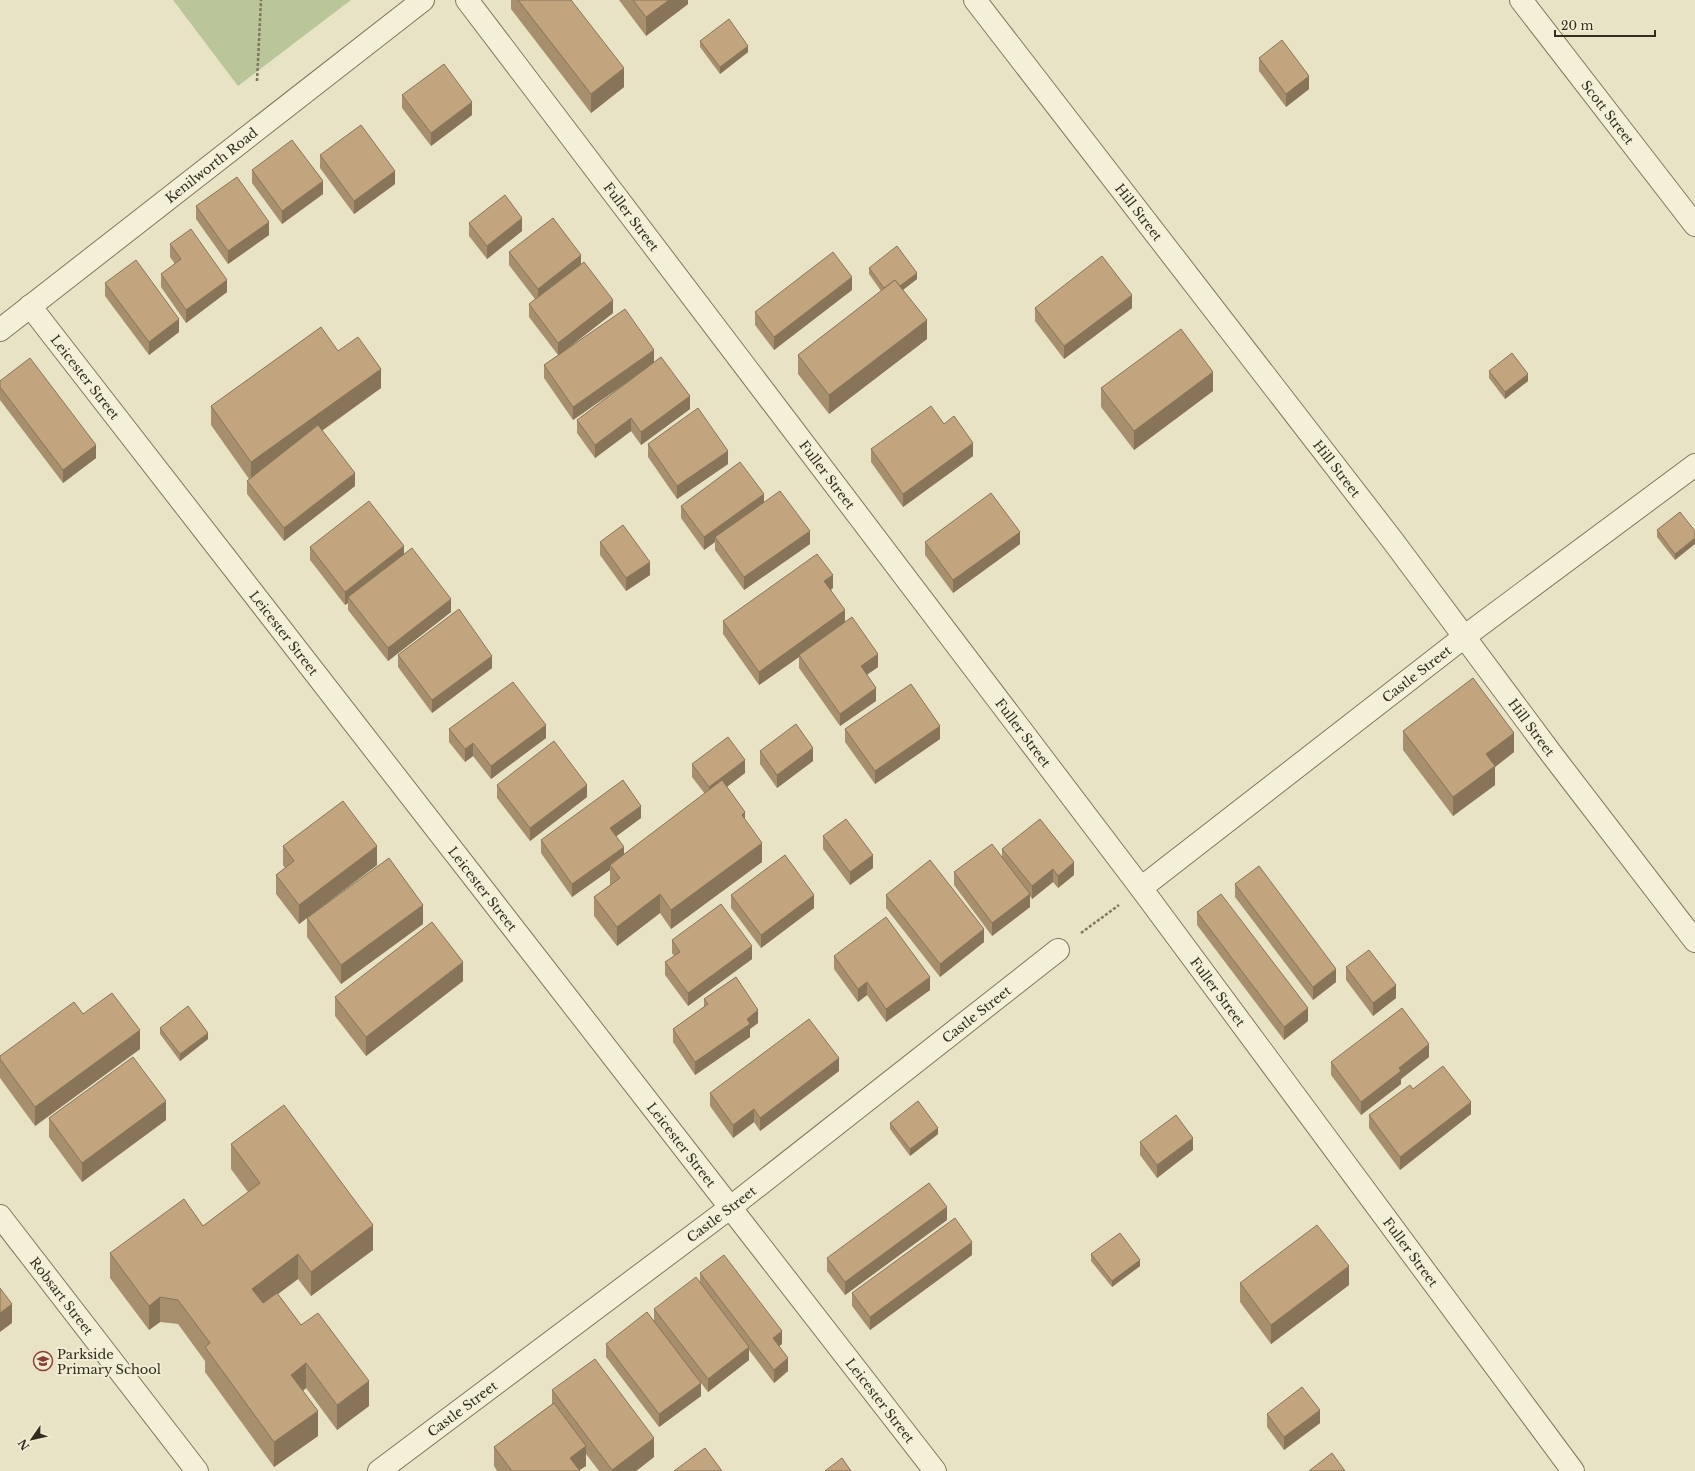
<svg xmlns="http://www.w3.org/2000/svg" width="1695" height="1471" font-family="'Libre Baskerville',serif">
<rect width="100%" height="100%" fill="#e9e3c5"/>
<path fill="#bac59a" d="M173 0H351L238 86Z"/>
<g fill="none" stroke-linecap="round" stroke-linejoin="round">
<defs>
<g id="street">
<path id="s1" d="M467 0 1141 888 1573 1471"/>
<path id="s2" d="M975 0 1393 541 1553 756 1695 941"/>
<path id="s3" d="M1521 0 1695 225"/>
<path id="s4" d="M30 306 935 1471"/>
<path id="s5" d="M0 330 423 0"/>
<path id="s6" d="M1141 888 1464 637 1695 465"/>
<path id="s7" d="M0 1216 197 1471"/>
<path id="s8" d="M379 1471 731 1207 1058 950"/>
</g>
</defs>
<use href="#street" stroke="#81765d" stroke-width="24"/>
<g stroke="#81765d" stroke-width="2.5" stroke-dasharray="3 2" stroke-linecap="butt">
<path d="M257 81 261 0"/>
<path d="M1081 933 1119 905"/>
</g>
<use href="#street" stroke="#f4f0d7" stroke-width="22"/>
</g>
<g fill="#a78e6d">
<path d="M511 0H571L624 87 591 113 511 9Z"/>
<path d="M619 0H688V4L646 36Z"/>
<path d="M700 41 748 52 720 74 700 47Z"/>
<path d="M1259 58 1309 89 1286 107 1259 71Z"/>
<path d="M402 95 472 115 431 146 402 108Z"/>
<path d="M320 155 395 184 354 214 320 168Z"/>
<path d="M252 170 323 194 282 224 252 183Z"/>
<path d="M196 206 269 235 228 264 196 219Z"/>
<path d="M469 223 522 231 487 259 469 236Z"/>
<path d="M170 244 227 292 186 323 161 287V274L175 264 170 257Z"/>
<path d="M509 252 581 263 613 313 563 352 654 362 690 409 641 445 631 431 595 458 577 433V420L626 383 573 420 544 378V365L558 355 529 317V304L535 299 509 265Z"/>
<path d="M869 268 917 279 903 290 927 339 829 414 798 374V355L881 291 869 274Z"/>
<path d="M105 283 179 332 149 355 105 296Z"/>
<path d="M852 290 774 350 755 325V312Z"/>
<path d="M1035 308H1132L1064 359 1035 321Z"/>
<path d="M338 351 381 388 322 431 355 486 284 541 247 494V481L249 479 211 425V406Z"/>
<path d="M1489 371 1528 381 1505 399 1489 378Z"/>
<path d="M0 381 96 458 63 483 0 400Z"/>
<path d="M1101 388 1213 391 1134 450 1101 407Z"/>
<path d="M944 424 973 456 903 507 871 462V449Z"/>
<path d="M648 444 728 464 677 499 648 457Z"/>
<path d="M764 502 810 544 744 590 715 550V542L704 550 681 518V506Z"/>
<path d="M1680 512 1675 560 1657 537V530Z"/>
<path d="M600 542 650 575 626 591 600 555Z"/>
<path d="M925 542 1020 544 953 593 925 555Z"/>
<path d="M310 547 404 554 451 612 388 661 348 610V603L345 605 310 560Z"/>
<path d="M833 588 831 590 845 622 878 667 867 674 876 701 840 726 799 668V657L759 685 723 634V621Z"/>
<path d="M398 655 492 668 432 713 398 667Z"/>
<path d="M449 729 546 738 491 779 473 756 465 762 449 742Z"/>
<path d="M845 729 940 739 875 784 845 742Z"/>
<path d="M1403 731 1514 752 1495 767V785L1453 816 1403 750Z"/>
<path d="M760 751 813 761 777 788 760 764Z"/>
<path d="M692 764 745 773 727 787 745 820 762 862 671 929 660 913 617 946 594 916V897L610 885V870L572 897 541 853V840L641 818 616 836 624 854 705 794 692 777Z"/>
<path d="M497 785 587 797 530 841 497 798Z"/>
<path d="M823 836 873 868 850 885 823 849Z"/>
<path d="M283 846 377 865 299 924 276 894V875L285 868 283 865Z"/>
<path d="M1002 849 1074 875 1058 888 1053 882 1032 899 1030 896V907L992 936 954 885V872L1002 858Z"/>
<path d="M1235 884 1336 982 1313 1000 1235 897Z"/>
<path d="M731 895 814 908 761 948 731 908Z"/>
<path d="M886 895 984 942 940 977 886 908Z"/>
<path d="M1197 912 1308 1021 1284 1040 1197 925Z"/>
<path d="M307 918 423 924 341 984 307 937Z"/>
<path d="M672 940 752 959 688 1006 665 975V962L674 956 672 953Z"/>
<path d="M834 956 930 990 886 1022 867 995 858 1002 834 969Z"/>
<path d="M1346 967 1396 998 1373 1016 1346 980Z"/>
<path d="M463 981 366 1056 335 1016V997Z"/>
<path d="M704 999 758 1023 750 1029V1037L695 1075 673 1042V1029L704 1007Z"/>
<path d="M83 1014 140 1049 35 1126 0 1078V1056Z"/>
<path d="M160 1028 208 1039 180 1061 160 1034Z"/>
<path d="M1429 1057 1401 1079V1084L1361 1115 1331 1075V1062Z"/>
<path d="M839 1071 760 1131 754 1122 733 1138 710 1106V1093Z"/>
<path d="M1413 1089 1471 1114 1400 1170 1369 1128V1115Z"/>
<path d="M49 1118 166 1120 82 1182 49 1137Z"/>
<path d="M890 1123 938 1134 910 1156 890 1129Z"/>
<path d="M1140 1142 1193 1150 1157 1178 1140 1155Z"/>
<path d="M231 1144 373 1250 311 1296 298 1279 278 1294 301 1325 369 1406 337 1430 306 1388 303 1391 318 1436 274 1467 205 1372V1361L178 1324 160 1322 149 1330 110 1278V1253L203 1226 248 1192 231 1169Z"/>
<path d="M947 1220 845 1295 827 1271V1258Z"/>
<path d="M1091 1254 1140 1266 1112 1287 1091 1261Z"/>
<path d="M972 1255 870 1330 852 1306V1293Z"/>
<path d="M700 1273 782 1344 779 1346 788 1371 774 1383 749 1350V1360L708 1392 701 1383V1396L659 1427 606 1357V1344L654 1321V1309L700 1283Z"/>
<path d="M1240 1283 1349 1285 1271 1344 1240 1302Z"/>
<path d="M552 1390 654 1457 636 1471H599L586 1454V1466L579 1470 580 1471H497L494 1466V1447L552 1404Z"/>
<path d="M1267 1414 1320 1423 1284 1450 1267 1427Z"/>
</g>
<g fill="#887459">
<path d="M669 0H688V4L646 36V17Z"/>
<path d="M748 46V52L720 74V67Z"/>
<path d="M624 68V87L591 113V94Z"/>
<path d="M1309 76V89L1286 107V94Z"/>
<path d="M472 102V115L431 146V133Z"/>
<path d="M395 171V184L354 214V201Z"/>
<path d="M323 181V194L282 224V211Z"/>
<path d="M522 218V231L487 259V246Z"/>
<path d="M269 222V235L228 264V251Z"/>
<path d="M581 255V268L538 302V289Z"/>
<path d="M917 273V279L888 301V294Z"/>
<path d="M852 277V290L774 350V337Z"/>
<path d="M227 280V292L186 323V310Z"/>
<path d="M1132 295V308L1064 359V346Z"/>
<path d="M613 300V313L558 356V343Z"/>
<path d="M179 319V332L149 355V342Z"/>
<path d="M927 320V339L829 414V395Z"/>
<path d="M654 350V363L573 420V407Z"/>
<path d="M381 369V388L251 481V462Z"/>
<path d="M1213 372V391L1134 450V431Z"/>
<path d="M1528 374V381L1505 399V392Z"/>
<path d="M690 396V409L641 445V432Z"/>
<path d="M631 418V431L595 458V445Z"/>
<path d="M973 443V456L903 507V494Z"/>
<path d="M96 445V458L63 483V470Z"/>
<path d="M728 451V464L677 499V486Z"/>
<path d="M355 473V486L284 541V528Z"/>
<path d="M764 494V507L715 537V542L704 550V537Z"/>
<path d="M810 531V544L744 590V577Z"/>
<path d="M1020 532V544L953 593V580Z"/>
<path d="M1695 538V544L1675 560V554Z"/>
<path d="M404 546V559L348 597V603L345 605V592Z"/>
<path d="M650 562V575L626 591V578Z"/>
<path d="M833 575V588L824 594V581Z"/>
<path d="M451 599V612L388 661V648Z"/>
<path d="M845 610V623L799 655V657L759 685V672Z"/>
<path d="M878 654V667L861 679V666Z"/>
<path d="M492 656V668L432 713V700Z"/>
<path d="M876 688V701L840 726V714Z"/>
<path d="M546 725V738L491 779V766Z"/>
<path d="M940 726V739L875 784V771Z"/>
<path d="M1514 733V752L1495 767V785L1453 816V797L1486 754Z"/>
<path d="M473 743V756L465 762V749Z"/>
<path d="M813 748V761L777 788V775Z"/>
<path d="M745 760V773L709 800V787Z"/>
<path d="M587 785V797L530 841V828Z"/>
<path d="M641 806V818L610 841V828Z"/>
<path d="M745 812V831L742 815Z"/>
<path d="M762 843V862L671 929V910Z"/>
<path d="M377 846V865L299 924V905Z"/>
<path d="M624 847V860L610 865V870L572 897V884Z"/>
<path d="M873 855V868L850 885V872Z"/>
<path d="M1074 862V875L1058 888V876Z"/>
<path d="M1053 869V882L1032 899V886Z"/>
<path d="M660 894V913L617 946V927Z"/>
<path d="M1030 894V907L992 936V923Z"/>
<path d="M814 895V908L761 948V935Z"/>
<path d="M423 905V924L341 984V965Z"/>
<path d="M984 929V942L940 977V964Z"/>
<path d="M752 946V959L688 1006V993Z"/>
<path d="M463 962V981L366 1056V1037Z"/>
<path d="M1336 969V982L1313 1000V987Z"/>
<path d="M930 977V990L886 1022V1009Z"/>
<path d="M867 982V995L858 1002V989Z"/>
<path d="M1396 985V998L1373 1016V1003Z"/>
<path d="M1308 1008V1021L1284 1040V1027Z"/>
<path d="M758 1010V1023L750 1029V1037L695 1075V1062L747 1019Z"/>
<path d="M140 1030V1049L35 1126V1107Z"/>
<path d="M208 1033V1039L180 1061V1054Z"/>
<path d="M1429 1044V1057L1401 1079V1084L1361 1115V1102L1399 1068Z"/>
<path d="M839 1058V1071L760 1131V1118Z"/>
<path d="M166 1101V1120L82 1182V1163Z"/>
<path d="M1471 1102V1114L1400 1170V1157Z"/>
<path d="M754 1109V1122L733 1138V1125Z"/>
<path d="M938 1128V1134L910 1156V1149Z"/>
<path d="M1193 1138V1150L1157 1178V1165Z"/>
<path d="M947 1207V1220L845 1295V1282Z"/>
<path d="M373 1225V1250L311 1296V1272Z"/>
<path d="M972 1242V1255L870 1330V1317Z"/>
<path d="M298 1254V1279L252 1313V1289Z"/>
<path d="M1140 1260V1266L1112 1287V1281Z"/>
<path d="M1349 1266V1285L1271 1344V1325Z"/>
<path d="M160 1297V1322L149 1330V1306Z"/>
<path d="M12 1304V1323L0 1332V1313Z"/>
<path d="M782 1331V1344L773 1351V1338Z"/>
<path d="M749 1347V1360L708 1392V1379Z"/>
<path d="M788 1358V1371L774 1383V1370Z"/>
<path d="M306 1363V1388L291 1399V1375Z"/>
<path d="M369 1381V1406L337 1430V1405Z"/>
<path d="M701 1383V1396L659 1427V1414Z"/>
<path d="M1320 1410V1423L1284 1450V1437Z"/>
<path d="M318 1411V1436L274 1467V1442Z"/>
<path d="M654 1438V1457L636 1471H612V1470Z"/>
<path d="M586 1446V1466L578 1471 570 1458Z"/>
</g>
<g fill="#c2a57f" stroke="#887459">
<path d="M518 0H571L624 68 591 94Z"/>
<path d="M633 0H669L646 17Z"/>
<path d="M729 19 748 46 720 67 700 41Z"/>
<path d="M1282 40 1309 76 1286 94 1259 58Z"/>
<path d="M444 64 472 102 431 133 402 95Z"/>
<path d="M361 125 395 171 354 201 320 155Z"/>
<path d="M292 140 323 181 282 211 252 170Z"/>
<path d="M237 177 269 222 228 251 196 206Z"/>
<path d="M505 195 522 218 487 246 469 223Z"/>
<path d="M553 218 581 255 538 289 509 252Z"/>
<path d="M191 229 227 280 186 310 161 274 181 259 170 244Z"/>
<path d="M897 246 917 273 900 286 895 280 884 288 869 268Z"/>
<path d="M833 252 852 277 774 337 755 312Z"/>
<path d="M1102 256 1132 295 1064 346 1035 308Z"/>
<path d="M136 260 179 319 149 342 105 283Z"/>
<path d="M584 262 613 300 558 343 529 304Z"/>
<path d="M895 280 927 320 829 395 798 355Z"/>
<path d="M625 309 654 350 573 407 544 365Z"/>
<path d="M321 327 338 351 358 337 381 369 251 462 211 406Z"/>
<path d="M1181 329 1213 372 1134 431 1101 388Z"/>
<path d="M1512 353 1528 374 1505 392 1489 371Z"/>
<path d="M661 357 690 396 641 432 631 418 595 445 577 420Z"/>
<path d="M30 358 96 445 63 470 0 387V381Z"/>
<path d="M931 406 944 424 954 416 973 443 903 494 871 449Z"/>
<path d="M698 408 728 451 677 486 648 444Z"/>
<path d="M318 425 355 473 284 528 247 481Z"/>
<path d="M740 462 764 494 704 537 681 506Z"/>
<path d="M780 491 810 531 744 577 715 537Z"/>
<path d="M991 493 1020 532 953 580 925 542Z"/>
<path d="M369 501 404 546 345 592 310 547Z"/>
<path d="M1680 512 1695 531V538L1675 554 1657 530Z"/>
<path d="M623 525 650 562 626 578 600 542Z"/>
<path d="M412 548 451 599 388 648 348 597Z"/>
<path d="M817 554 833 575 824 581 845 610 759 672 723 621Z"/>
<path d="M459 609 492 656 432 700 398 655Z"/>
<path d="M852 617 878 654 861 666 876 688 840 714 799 655Z"/>
<path d="M1473 678 1514 733 1486 754 1495 766 1453 797 1403 731Z"/>
<path d="M513 682 546 725 491 766 473 743 465 749 449 729Z"/>
<path d="M911 684 940 726 875 771 845 729Z"/>
<path d="M796 724 813 748 777 775 760 751Z"/>
<path d="M728 737 745 760 709 787 692 764Z"/>
<path d="M554 741 587 785 530 828 497 785Z"/>
<path d="M623 780 641 806 610 828 624 847 572 884 541 840Z"/>
<path d="M722 780 745 812 742 815 762 843 671 910 660 894 617 927 594 897 620 878 610 865Z"/>
<path d="M343 801 377 846 299 905 276 875 294 861 283 846Z"/>
<path d="M846 819 873 855 850 872 823 836Z"/>
<path d="M1040 819 1074 862 1058 876 1053 869 1032 886 1002 849Z"/>
<path d="M992 844 1030 894 992 923 954 872Z"/>
<path d="M785 855 814 895 761 935 731 895Z"/>
<path d="M389 858 423 905 341 965 307 918Z"/>
<path d="M930 860 984 929 940 964 886 895Z"/>
<path d="M1259 866 1336 969 1313 987 1235 884Z"/>
<path d="M1221 894 1308 1008 1284 1027 1197 912Z"/>
<path d="M721 904 752 946 688 993 665 962 680 952 672 940Z"/>
<path d="M886 917 930 977 886 1009 867 982 858 989 834 956Z"/>
<path d="M432 922 463 962 366 1037 335 997Z"/>
<path d="M1369 950 1396 985 1373 1003 1346 967Z"/>
<path d="M736 977 758 1010 747 1019 750 1024 695 1062 673 1029 708 1004 704 999Z"/>
<path d="M112 993 140 1030 35 1107 0 1059V1056L74 1002 83 1014Z"/>
<path d="M188 1006 208 1033 180 1054 160 1028Z"/>
<path d="M1402 1008 1429 1044 1399 1068 1401 1071 1361 1102 1331 1062Z"/>
<path d="M809 1019 839 1058 760 1118 754 1109 733 1125 710 1093Z"/>
<path d="M133 1057 166 1101 82 1163 49 1118Z"/>
<path d="M1443 1066 1471 1102 1400 1157 1369 1115 1410 1085 1413 1089Z"/>
<path d="M918 1101 938 1128 910 1149 890 1123Z"/>
<path d="M284 1105 373 1225 311 1272 298 1254 252 1289 263 1303 277 1293 301 1325 318 1313 369 1381 337 1405 306 1363 291 1375 318 1411 274 1442 205 1347 210 1343 178 1300 160 1297 149 1306 110 1253 184 1199 203 1226 260 1183 231 1144Z"/>
<path d="M1176 1115 1193 1138 1157 1165 1140 1142Z"/>
<path d="M929 1183 947 1207 845 1282 827 1258Z"/>
<path d="M955 1218 972 1242 870 1317 852 1293Z"/>
<path d="M1317 1225 1349 1266 1271 1325 1240 1283Z"/>
<path d="M1120 1233 1140 1260 1112 1281 1091 1254Z"/>
<path d="M724 1255 782 1331 773 1338 788 1358 774 1370 700 1273Z"/>
<path d="M696 1277 749 1347 708 1379 654 1309Z"/>
<path d="M0 1288 12 1304 0 1313Z"/>
<path d="M647 1312 701 1383 659 1414 606 1344Z"/>
<path d="M595 1359 654 1438 612 1470 552 1390Z"/>
<path d="M1302 1387 1320 1410 1284 1437 1267 1414Z"/>
<path d="M554 1403 586 1446 570 1458 580 1471H512L494 1447Z"/>
<path d="M705 1448 722 1471H674Z"/>
<path d="M1332 1453 1345 1471H1309Z"/>
<path d="M842 1458 851 1471H825Z"/>
</g>
<defs>
<symbol id="school-ring" viewBox="-11 -11 22 22"><circle r="9.5" fill="#f1edd3" stroke="#894034" stroke-width="1.5"/><path d="M0-5L7-2L0 1L-7-2ZM-4 1L0 2.5L4 1V4Q0 6-4 4Z" fill="#894034"/></symbol>
</defs>
<g fill-rule="evenodd">
<use href="#school-ring" x="32" y="1350" width="22" height="22"/>
</g>
<g text-anchor="middle" stroke-width="4" stroke-linejoin="round" paint-order="stroke">
<g font-size="13" fill="#332c1f" stroke="#f1edd3">
<text dy="5" stroke="none"><textPath href="#s3" startOffset="142">Scott Street</textPath></text>
<text dy="5" stroke="none"><textPath href="#s5" startOffset="268">Kenilworth Road</textPath></text>
<text dy="5" stroke="none"><textPath href="#s2" startOffset="268">Hill Street</textPath></text>
<text dy="5" stroke="none"><textPath href="#s1" startOffset="272">Fuller Street</textPath></text>
<text dy="5" stroke="none"><textPath href="#s4" startOffset="90">Leicester Street</textPath></text>
<text dy="5" stroke="none"><textPath href="#s2" startOffset="592">Hill Street</textPath></text>
<text dy="5" stroke="none"><textPath href="#s1" startOffset="596">Fuller Street</textPath></text>
<text dy="5" stroke="none"><textPath href="#s4" startOffset="414">Leicester Street</textPath></text>
<text dy="5" stroke="none"><textPath href="#s6" startOffset="349">Castle Street</textPath></text>
<text dy="5" stroke="none"><textPath href="#s2" startOffset="916">Hill Street</textPath></text>
<text dy="5" stroke="none"><textPath href="#s1" startOffset="920">Fuller Street</textPath></text>
<text dy="5" stroke="none"><textPath href="#s4" startOffset="738">Leicester Street</textPath></text>
<text dy="5" stroke="none"><textPath href="#s1" startOffset="1244">Fuller Street</textPath></text>
<text dy="5" stroke="none"><textPath href="#s8" startOffset="752">Castle Street</textPath></text>
<text dy="5" stroke="none"><textPath href="#s4" startOffset="1062">Leicester Street</textPath></text>
<text dy="5" stroke="none"><textPath href="#s8" startOffset="428">Castle Street</textPath></text>
<text dy="5" stroke="none"><textPath href="#s1" startOffset="1568">Fuller Street</textPath></text>
<text dy="5" stroke="none"><textPath href="#s7" startOffset="101">Robsart Street</textPath></text>
<text dy="5" stroke="none"><textPath href="#s4" startOffset="1386">Leicester Street</textPath></text>
<text dy="5" stroke="none"><textPath href="#s8" startOffset="104">Castle Street</textPath></text>
</g>
<g font-size="13" fill="#332c1f" stroke="#f1edd3" text-anchor="start">
<text x="57" y="1359">Parkside<tspan x="57" dy="15">Primary School</tspan></text>
</g>
</g>
<g transform="translate(32 1439) rotate(236)" stroke="#f1edd3" stroke-width="3" paint-order="stroke">
<path d="M0-3L7 15L0 10L-7 15Z" fill="#332c1f"/>
<text y="-6" font-size="11" font-weight="bold" text-anchor="middle" fill="#332c1f">N</text>
</g>
<path d="M1555 30v6h100v-6" fill="none" stroke="#332c1f" stroke-width="2"/>
<text x="1561" y="30" font-size="12" fill="#332c1f" stroke="#f1edd3" stroke-width="3" paint-order="stroke">20 m</text>
</svg>
